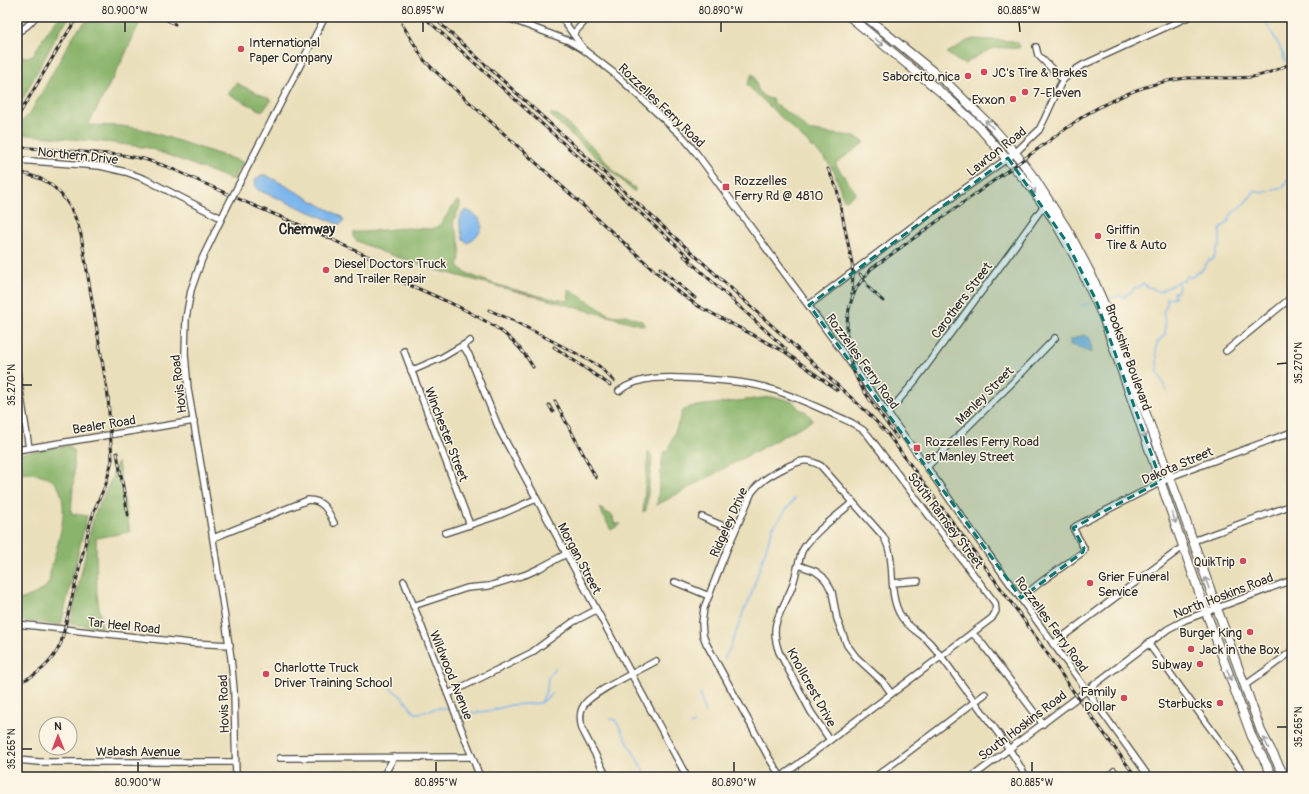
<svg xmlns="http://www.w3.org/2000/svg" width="1309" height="794" font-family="Pangolin,sans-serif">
<rect width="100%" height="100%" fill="#fcf5e5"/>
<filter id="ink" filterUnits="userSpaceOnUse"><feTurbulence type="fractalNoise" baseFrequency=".025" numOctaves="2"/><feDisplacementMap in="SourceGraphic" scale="8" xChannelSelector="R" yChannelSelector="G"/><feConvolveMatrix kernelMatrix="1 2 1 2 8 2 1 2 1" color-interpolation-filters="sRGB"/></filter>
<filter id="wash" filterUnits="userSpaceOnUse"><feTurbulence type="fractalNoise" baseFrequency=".012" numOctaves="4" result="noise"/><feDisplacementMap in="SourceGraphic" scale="16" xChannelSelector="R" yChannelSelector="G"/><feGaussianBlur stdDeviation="0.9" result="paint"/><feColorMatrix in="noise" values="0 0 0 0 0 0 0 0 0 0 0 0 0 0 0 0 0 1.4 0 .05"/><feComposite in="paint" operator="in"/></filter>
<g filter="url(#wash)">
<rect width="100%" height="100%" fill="#eadfbb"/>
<g fill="#8ab46c" stroke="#5a704c">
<path d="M59 17H70L61 28 17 109V57H27L33 55 44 37Z"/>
<path d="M93 17H142L124 57 88 125 121 126 142 129 243 162 233 180 149 148 114 143 17 134V126L29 115 75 33 82 25Z"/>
<path d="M973 39 1013 41 1017 42 1020 46 1019 48C1012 49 1004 47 996 48 984 50 974 59 964 64L958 61 947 53 969 40Z"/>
<path d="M752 74 754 75C758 88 757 96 772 99L775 104 799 121 808 130 825 133 852 136 864 141V143L835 164 856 193 846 200 843 199 835 173 827 161 747 85Z"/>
<path d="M236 83 272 100 262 111 228 94Z"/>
<path d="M551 113 557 115 563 119 584 140 596 150 611 168 626 182 635 188V191H633L550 115Z"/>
<path d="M457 201 460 202V206L453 222C459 240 463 248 458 266 467 280 541 297 560 300L567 301 569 299 568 290H570L608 314 617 316 626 315 644 322 645 326 437 270 382 252 357 241 353 237V232H364L403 228 433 229 441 224 453 206Z"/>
<path d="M770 397 780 398 793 402 799 409 805 411 813 420 657 505 663 453 668 450 683 411 689 407Z"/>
<path d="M66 446H70L74 451V476L71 513 87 516 61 625 17 620V601C27 597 44 592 49 582 50 579 50 576 50 572 56 548 78 492 47 477 38 473 27 473 17 472V454Z"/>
<path d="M649 452 650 453 652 458 646 510 643 512 648 454Z"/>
<path d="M117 463H118L130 532 96 538 97 594 102 627 70 624 94 515 111 480Z"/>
<path d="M599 508 613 516 614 523 616 524H621L611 530Z"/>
</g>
<g fill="#7cb6ed" stroke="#54708c">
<path d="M262 175H266L342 217 344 221 341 224H338L258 190 255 187V180Z"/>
<path d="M465 210C471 211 483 219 482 226 482 232 472 240 468 243L463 239C461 229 456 219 465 210Z"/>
<path d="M1084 335 1090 338 1092 353 1076 346 1070 345V340Z"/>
</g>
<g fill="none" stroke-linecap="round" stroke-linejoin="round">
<g stroke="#7cb6ed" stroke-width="1.5">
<path d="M1263 17 1281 49 1285 61"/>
<path d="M1289 72 1292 80"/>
<path d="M1111 298C1116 296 1120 295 1125 297L1128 293H1131L1135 287C1140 289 1140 286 1143 283L1147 287 1153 288 1158 292C1167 290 1174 281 1184 280L1187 276 1191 277 1194 276 1196 272 1201 271 1209 260H1212L1215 256 1216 249H1218L1220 245V230L1228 222 1232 213 1242 206 1255 191 1262 193 1284 187 1287 180 1291 179 1292 178"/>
<path d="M1081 305 1091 304"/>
<path d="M1167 391 1158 372 1156 348 1157 343 1165 334V320L1163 313 1167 304V298L1175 297 1174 292H1177L1179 288 1178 281"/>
<path d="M724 659 731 646 745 608 748 604 773 527 795 498"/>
<path d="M390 688 401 696 415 713C429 714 432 705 449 709"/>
<path d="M700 693 705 715"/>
<path d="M541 703 547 688 548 677 555 668"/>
<path d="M458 711 474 713 493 710 511 705 541 703 553 693"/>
<path d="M611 719 615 720 619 726 647 777"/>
<path d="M690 725 694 723"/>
</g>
</g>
</g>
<g filter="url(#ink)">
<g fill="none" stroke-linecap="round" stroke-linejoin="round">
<defs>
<g id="minor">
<path d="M505 17 569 41 584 50 615 74 684 138 697 154 927 467 962 517 1149 777"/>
<path d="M561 17 583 48"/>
<path d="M17 32C25 29 30 24 35 17"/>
<path d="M573 34 589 17"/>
<path d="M1036 47 1038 55 1063 80"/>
<path d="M17 160 100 166 126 172 145 179 221 218"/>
<path d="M243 176 325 17"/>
<path d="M227 207 202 259 191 290 186 318 185 354 188 389 208 507 231 658 234 690 236 777"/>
<path d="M809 305 929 214 1015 153 1039 130 1045 118 1060 85 1063 80 1073 71 1083 65 1188 17"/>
<path d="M463 346 469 355 500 431 687 777"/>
<path d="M404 351 470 525"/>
<path d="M1226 351 1292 297"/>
<path d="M17 371 29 448"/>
<path d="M411 371 441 358 470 341"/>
<path d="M619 391C642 373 677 378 704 379 727 381 749 382 771 389 797 397 826 411 852 423L863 430 868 435 995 603 996 611 992 618 781 777"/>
<path d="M888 413 915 381 1010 253 1045 204"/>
<path d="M17 450 194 421"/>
<path d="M927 467 1013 382 1055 338"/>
<path d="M702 517 735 531"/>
<path d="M445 533 497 516 536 499"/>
<path d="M213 538 308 500C324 500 328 511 334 523"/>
<path d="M1193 541 1292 505"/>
<path d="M798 565 815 571 823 577 827 582 832 592 837 619 847 645 856 657 883 682 891 693"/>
<path d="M404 581 480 777"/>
<path d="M675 582 709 596"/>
<path d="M893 583 918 581"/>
<path d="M1021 598 1041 582 1083 552 1084 548 1074 530V528L1076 526 1175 475 1292 432"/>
<path d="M413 606 467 588 489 586 527 574 540 568 566 554"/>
<path d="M17 624 190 643 230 645"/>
<path d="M972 633 981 642 1043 724"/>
<path d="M1148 643 1246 777"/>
<path d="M1053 644 1184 546"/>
<path d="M1244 686 1268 669 1292 651"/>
<path d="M448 694 531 653 573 622 596 610"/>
<path d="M830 740 811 712 779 652C768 622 782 613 792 587 796 575 798 563 802 551 812 533 837 516 853 502"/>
<path d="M280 758 472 757"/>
<path d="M17 760 39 762H235"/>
<path d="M1114 771 1119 777"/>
<path d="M383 777 394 757"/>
<path d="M607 777 582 729C580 720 579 712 584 705 592 692 640 670 656 661"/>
<path d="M781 777 769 758 706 643 703 635 702 623 704 608 726 552 752 492C755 488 759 484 763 481 770 475 794 462 803 461 810 460 816 463 821 466L883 536C898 560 886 592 901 616 908 628 921 633 930 643 944 659 956 677 969 694 989 721 1010 747 1026 777"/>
<path d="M875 777 985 694"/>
<path d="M972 777 1168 629 1185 620 1292 580"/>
</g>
<g id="highway">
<path d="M850 17 949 99 978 126 1030 186 1054 220 1076 259 1103 317 1206 612 1252 737 1273 777"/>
<path d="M866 17 947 83 993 128 1015 153 1035 179 1070 234 1091 274 1108 313 1179 502 1261 731 1285 777"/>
</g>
</defs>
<use href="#minor" stroke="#484641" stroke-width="8"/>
<use href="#highway" stroke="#484641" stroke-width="10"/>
<use href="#minor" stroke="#fff" stroke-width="5.5"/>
<use href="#highway" stroke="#fff" stroke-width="8"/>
<defs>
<g id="rail">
<path d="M161 17 175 24"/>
<path d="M424 17 690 258"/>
<path d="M433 17 868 413 887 433 967 542 1029 627 1073 691 1136 777"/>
<path d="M402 24 424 60 435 71 677 291 698 306 785 352 837 390"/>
<path d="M17 118 63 40 75 21 81 17"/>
<path d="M17 147 122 155 144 159 168 167 250 204 314 231 378 261"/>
<path d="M828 169 837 189 852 263 853 275 852 294"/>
<path d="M17 171C25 174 33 176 41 179 64 190 75 212 81 235L108 396 112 460 106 484 95 508 90 524 61 643C52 663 38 676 17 683"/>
<path d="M684 256 786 349"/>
<path d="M660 268 695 298"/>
<path d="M860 274 869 288 883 301"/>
<path d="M397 280C418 288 437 297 457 306 489 322 515 335 533 367"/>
<path d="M489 310 514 321 583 357 599 366 614 381"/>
<path d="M554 347 610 385"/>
<path d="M555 401 596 478"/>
<path d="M549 405 553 412"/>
<path d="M897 438C884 418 868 400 857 379 844 352 843 315 856 289 860 281 866 276 871 269L1085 115C1116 97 1151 81 1187 78 1209 77 1230 79 1252 77 1266 75 1279 69 1292 63"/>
<path d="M117 453 128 515"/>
</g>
</defs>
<use href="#rail" stroke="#2b2b2b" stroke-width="3"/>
<use href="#rail" stroke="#fcf5e5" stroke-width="1.5" stroke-dasharray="4.5" stroke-linecap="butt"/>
<defs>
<path id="minor-bridge" d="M227 207 243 176"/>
</defs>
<use href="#minor-bridge" stroke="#484641" stroke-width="8" stroke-linecap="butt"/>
<use href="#minor-bridge" stroke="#fff" stroke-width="5.5"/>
</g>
<defs><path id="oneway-shaft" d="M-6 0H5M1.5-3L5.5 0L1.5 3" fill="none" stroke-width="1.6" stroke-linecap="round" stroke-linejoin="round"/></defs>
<g stroke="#a0a0a0">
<use href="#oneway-shaft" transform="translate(879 42) rotate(39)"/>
<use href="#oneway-shaft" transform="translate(989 124) rotate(-133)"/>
<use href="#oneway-shaft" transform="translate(1032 189) rotate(54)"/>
<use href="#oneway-shaft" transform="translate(1144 433) rotate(70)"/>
<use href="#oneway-shaft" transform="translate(1174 518) rotate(71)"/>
<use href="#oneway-shaft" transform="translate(1207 583) rotate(-110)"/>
<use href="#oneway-shaft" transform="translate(1229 675) rotate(70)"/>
<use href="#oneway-shaft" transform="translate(1266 743) rotate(-116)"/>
</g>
</g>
<path fill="#0f766e" fill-opacity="0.2" stroke="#0f766e" stroke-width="3" stroke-dasharray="8 5" stroke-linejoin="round" d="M1008 158 1066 241 1096 300 1161 481 1073 528 1084 548 1083 552 1021 598 809 305Z"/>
<path fill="none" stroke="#2b2b2b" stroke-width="1.5" d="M125 22V32M423 22V32M721 22V32M1019 22 1020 32M1277 364 1287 363M22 385H32M1277 727H1287M22 749H32M138 762V772M436 762V772M734 762V772M1032 762V772"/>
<g fill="#d1495b" stroke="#fcf5e5" stroke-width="1.5">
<circle cx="241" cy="49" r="4"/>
<circle cx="984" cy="72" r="4"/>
<circle cx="968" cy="76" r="4"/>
<circle cx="1025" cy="92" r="4"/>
<circle cx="1013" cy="99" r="4"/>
<rect x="722" y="183" width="8" height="8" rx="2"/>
<circle cx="1098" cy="236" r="4"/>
<circle cx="326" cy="270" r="4"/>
<rect x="913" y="444" width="8" height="8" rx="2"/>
<circle cx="1243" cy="561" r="4"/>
<circle cx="1090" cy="583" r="4"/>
<circle cx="1250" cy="632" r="4"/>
<circle cx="1191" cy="649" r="4"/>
<circle cx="1200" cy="664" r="4"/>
<circle cx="266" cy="674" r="4"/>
<circle cx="1124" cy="698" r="4"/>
<circle cx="1220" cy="703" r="4"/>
</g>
<g text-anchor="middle" stroke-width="3" stroke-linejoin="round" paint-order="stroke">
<g font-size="13" fill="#2b2b2b" stroke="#fcf5e5" text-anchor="start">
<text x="249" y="47">International<tspan x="249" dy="15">Paper Company</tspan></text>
<text x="992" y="77">JC's Tire &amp; Brakes</text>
<text x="960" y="81" text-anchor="end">Saborcito nica</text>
<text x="1033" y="97">7-Eleven</text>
<text x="1005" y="104" text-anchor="end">Exxon</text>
<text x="734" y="185">Rozzelles<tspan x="734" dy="15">Ferry Rd @ 4810</tspan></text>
<text x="1106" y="234">Griffin<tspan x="1106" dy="15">Tire &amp; Auto</tspan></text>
<text x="334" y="268">Diesel Doctors Truck<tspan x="334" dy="15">and Trailer Repair</tspan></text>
<text x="925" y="446">Rozzelles Ferry Road<tspan x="925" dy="15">at Manley Street</tspan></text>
<text x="1235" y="566" text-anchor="end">QuikTrip</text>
<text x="1098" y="581">Grier Funeral<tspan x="1098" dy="15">Service</tspan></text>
<text x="1242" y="637" text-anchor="end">Burger King</text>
<text x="1199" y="654">Jack in the Box</text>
<text x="1192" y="669" text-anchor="end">Subway</text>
<text x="274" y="672">Charlotte Truck<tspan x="274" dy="15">Driver Training School</tspan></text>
<text x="1116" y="696" text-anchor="end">Family<tspan x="1116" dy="15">Dollar</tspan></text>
<text x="1212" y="708" text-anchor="end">Starbucks</text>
</g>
<g font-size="13" fill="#2b2b2b" stroke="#fcf5e5">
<text transform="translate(662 105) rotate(44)" y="5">Rozzelles Ferry Road</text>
<text transform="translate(996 151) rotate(-38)" y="5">Lawton Road</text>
<text transform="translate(78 155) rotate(6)" y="5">Northern Drive</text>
<text transform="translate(961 300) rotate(-53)" y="5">Carothers Street</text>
<text transform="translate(1129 357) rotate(70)" y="5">Brookshire Boulevard</text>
<text transform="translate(863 361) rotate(54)" y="5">Rozzelles Ferry Road</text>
<text transform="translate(178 384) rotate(-97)" y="5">Hovis Road</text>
<text transform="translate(984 395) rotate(-45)" y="5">Manley Street</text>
<text transform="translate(104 424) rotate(-9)" y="5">Bealer Road</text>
<text transform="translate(447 434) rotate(69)" y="5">Winchester Street</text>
<text transform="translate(1177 465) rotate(-23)" y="5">Dakota Street</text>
<text transform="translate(946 520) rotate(53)" y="5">South Ramsey Street</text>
<text transform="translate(728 522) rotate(-66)" y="5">Ridgeley Drive</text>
<text transform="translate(580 558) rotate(62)" y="5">Morgan Street</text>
<text transform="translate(1223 595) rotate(-21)" y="5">North Hoskins Road</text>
<text transform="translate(1052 624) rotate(54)" y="5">Rozzelles Ferry Road</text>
<text transform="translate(124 625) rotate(6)" y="5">Tar Heel Road</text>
<text transform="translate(452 675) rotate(68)" y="5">Wildwood Avenue</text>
<text transform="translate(812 687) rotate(61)" y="5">Knollcrest Drive</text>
<text transform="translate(223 704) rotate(-92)" y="5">Hovis Road</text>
<text transform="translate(1022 725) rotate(-37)" y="5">South Hoskins Road</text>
<text x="138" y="756">Wabash Avenue</text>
</g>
<g font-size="14" font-weight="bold" fill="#2b2b2b" stroke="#fcf5e5">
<text x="307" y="234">Chemway</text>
</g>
</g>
<rect width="1309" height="794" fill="none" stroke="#fcf5e5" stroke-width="44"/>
<g transform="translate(58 736) rotate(359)"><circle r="19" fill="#fcf5e5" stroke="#a8a49b"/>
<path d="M0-3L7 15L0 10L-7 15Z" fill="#d1495b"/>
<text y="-6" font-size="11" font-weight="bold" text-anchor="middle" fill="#2b2b2b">N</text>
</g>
<rect x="22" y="22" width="1265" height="750" fill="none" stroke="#2b2b2b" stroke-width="1.5"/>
<g font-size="10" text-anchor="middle" fill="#2b2b2b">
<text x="125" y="14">80.900°W</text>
<text x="423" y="14">80.895°W</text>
<text x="721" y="14">80.890°W</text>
<text x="1019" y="14">80.885°W</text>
<text transform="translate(1298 363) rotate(-90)" y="4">35.270°N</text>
<text transform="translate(11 385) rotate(-90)" y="4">35.270°N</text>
<text transform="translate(1298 727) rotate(-90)" y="4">35.265°N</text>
<text transform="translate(11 749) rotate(-90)" y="4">35.265°N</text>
<text x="138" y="786">80.900°W</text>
<text x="436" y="786">80.895°W</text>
<text x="734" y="786">80.890°W</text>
<text x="1032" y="786">80.885°W</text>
</g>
</svg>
